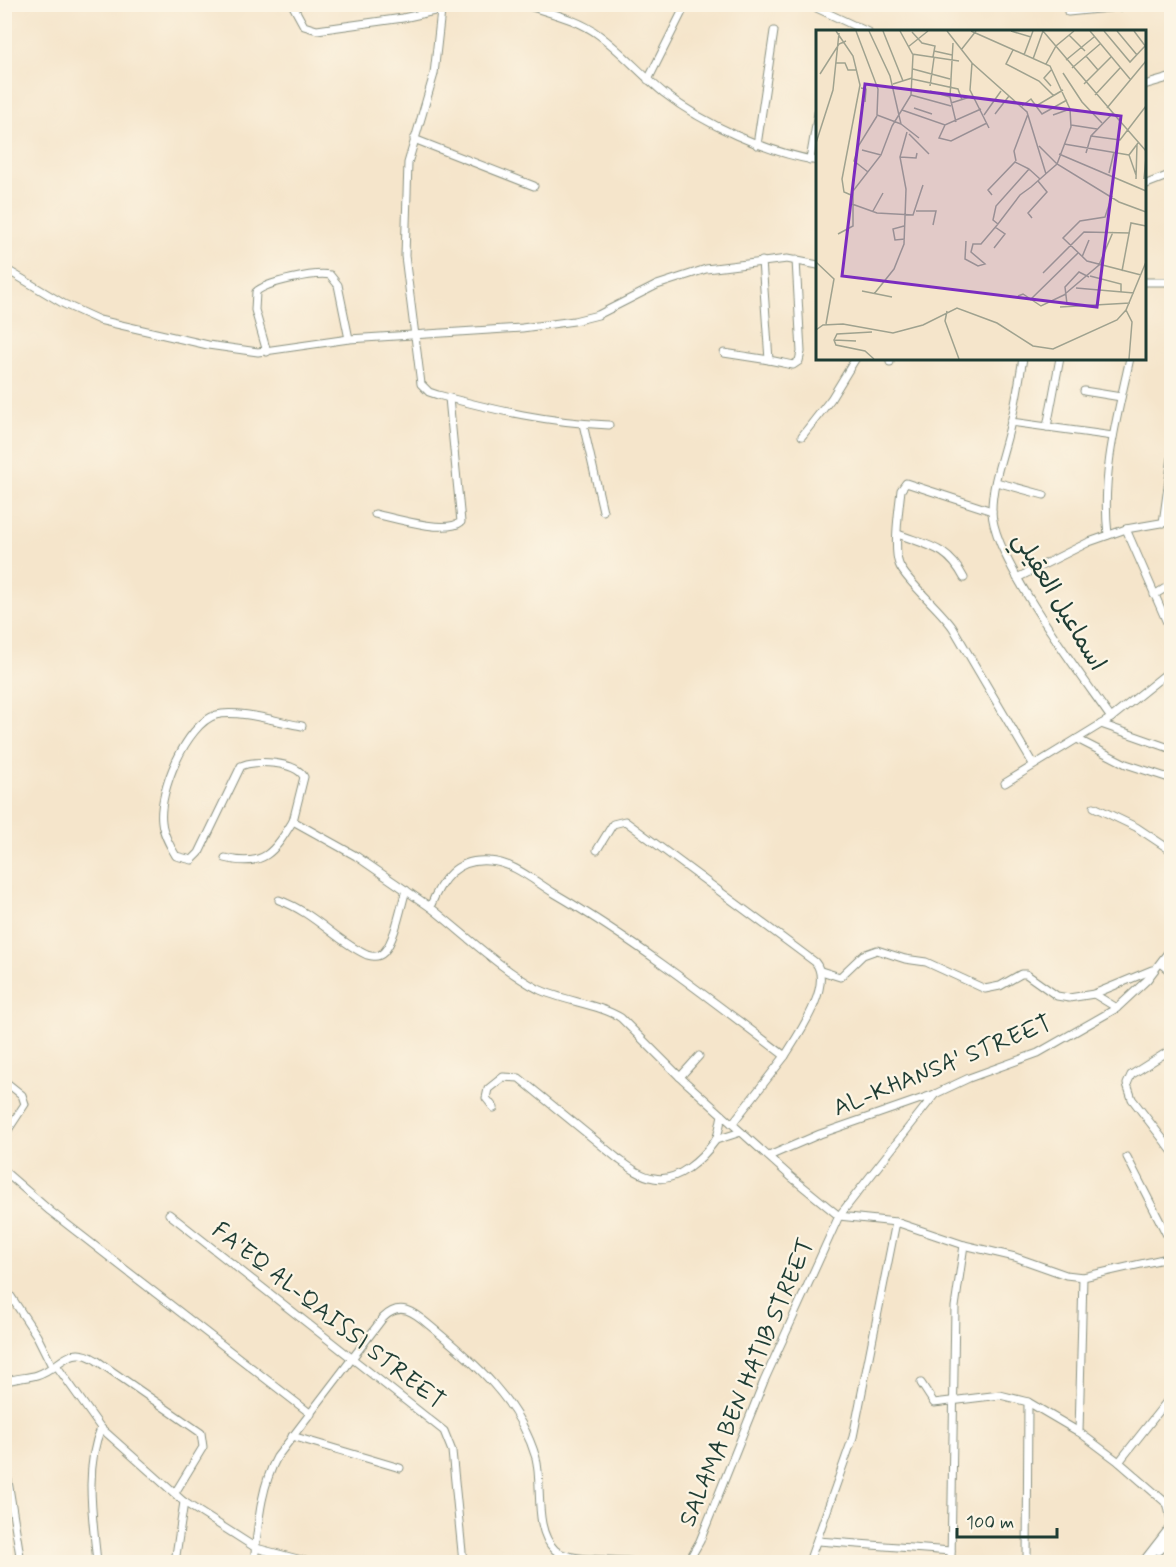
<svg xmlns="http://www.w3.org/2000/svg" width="1176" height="1567" font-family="Mynerve,'Playpen Sans Arabic',sans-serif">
<rect width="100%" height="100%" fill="#fcf5e5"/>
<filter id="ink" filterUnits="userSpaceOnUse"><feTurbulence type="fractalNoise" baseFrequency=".0167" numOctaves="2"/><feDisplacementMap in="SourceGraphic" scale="12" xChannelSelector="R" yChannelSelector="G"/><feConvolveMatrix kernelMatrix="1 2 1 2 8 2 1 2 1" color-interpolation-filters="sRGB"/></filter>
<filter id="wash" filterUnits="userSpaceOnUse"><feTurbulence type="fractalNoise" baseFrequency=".008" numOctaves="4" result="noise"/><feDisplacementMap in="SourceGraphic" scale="24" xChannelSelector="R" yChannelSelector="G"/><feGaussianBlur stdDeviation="1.35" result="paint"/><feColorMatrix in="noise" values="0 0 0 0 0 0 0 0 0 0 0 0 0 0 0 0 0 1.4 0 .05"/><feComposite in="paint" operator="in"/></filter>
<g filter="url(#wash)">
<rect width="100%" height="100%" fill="#f5e5cb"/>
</g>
<g filter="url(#ink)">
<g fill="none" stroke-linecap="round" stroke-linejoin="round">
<defs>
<g id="street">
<path d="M292 4 304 26 317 30 403 18 466 4"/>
<path d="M523 4C549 13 578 19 599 35 622 52 642 75 664 93 705 125 766 152 818 161"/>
<path d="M808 4 868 32"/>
<path d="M441 11 434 74 408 163 405 256 421 384 429 392 438 395C494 410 551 423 609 425"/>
<path d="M1068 12 1148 4"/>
<path d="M648 80 686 4"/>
<path d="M1144 85 1172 77"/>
<path d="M414 139 534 186"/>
<path d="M757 145 774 31"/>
<path d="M810 160 818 113"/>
<path d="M1144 185 1172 174"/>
<path d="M762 261 769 360 793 365 799 361 801 352 796 260"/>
<path d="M4 268 64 304 99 320 208 345 258 352 349 339 522 328 574 321 598 315 657 285 706 269 787 259 818 265"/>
<path d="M1144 282H1172"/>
<path d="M267 352 255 310 256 292C266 282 316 272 330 275L338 285 349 339"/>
<path d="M724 353 769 360"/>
<path d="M1023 358C1019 381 1016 404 1010 426 1004 453 992 482 992 510 991 557 1082 676 1111 718"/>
<path d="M890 362V358"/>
<path d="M1084 391 1121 397"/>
<path d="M1011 422 1113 436"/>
<path d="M583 424 603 511"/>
<path d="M1047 427 1060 358"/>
<path d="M802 436 831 399 856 358"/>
<path d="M996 482 1044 495"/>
<path d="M992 511 906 483 901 490C899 508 893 548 899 564 904 579 941 610 953 628L1033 764"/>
<path d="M375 514C393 518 446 534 461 522L449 398"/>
<path d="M1163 523 1172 457"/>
<path d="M1126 529 1172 634"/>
<path d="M898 534C929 546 948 547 964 578"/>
<path d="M1108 535C1101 474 1117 418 1130 358"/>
<path d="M1017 578 1089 542 1126 529 1172 521"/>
<path d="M1154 595 1172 584"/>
<path d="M1101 724 1172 749"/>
<path d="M302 726C279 722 237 709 216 715 186 724 158 793 162 822 163 834 170 846 176 856L192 860 199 853 241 766C255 759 296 762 304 777L293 821 356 856 430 907"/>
<path d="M1077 739 1126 764 1172 779"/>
<path d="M1005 783 1111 718 1172 669"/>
<path d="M1094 807 1136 827 1172 851"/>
<path d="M597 850 613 824 625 821 815 962C834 984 798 1035 785 1056"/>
<path d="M225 858C264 868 274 852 293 821"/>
<path d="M279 900C315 913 336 941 367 955 373 957 379 957 384 952 395 940 401 906 406 890"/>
<path d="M1161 963 1172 972"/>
<path d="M821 971 840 977 863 955 877 950 905 959 926 962 985 989 1000 986 1021 974H1026L1057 996 1069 998 1094 994 1117 1008"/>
<path d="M1094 994 1152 970"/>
<path d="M1172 1049 1131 1075 1127 1084 1132 1099 1172 1151"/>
<path d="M680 1077 699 1056"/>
<path d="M494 1108 486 1098 488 1089 503 1077 519 1078 617 1158C628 1166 640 1176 654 1178 677 1183 702 1159 715 1141 719 1135 720 1123 722 1115"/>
<path d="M732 1124 785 1056C709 998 636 941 554 893 534 881 513 862 489 861 456 858 441 880 430 907 462 932 503 971 538 989 563 1001 602 1005 621 1018L680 1077 790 1176 839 1216 896 1222 964 1245 1015 1257 1066 1275 1083 1277 1172 1257"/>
<path d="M4 1136 25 1104 22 1095 7 1083"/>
<path d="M716 1140 741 1132"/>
<path d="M769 1156 820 1134 935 1094 969 1078 1038 1053 1117 1008 1147 980 1172 947"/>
<path d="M1127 1157 1172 1245"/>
<path d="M4 1171 50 1211 311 1414"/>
<path d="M169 1214 444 1431 452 1451 463 1562"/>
<path d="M4 1286 37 1336 53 1368"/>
<path d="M56 1365 101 1428 184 1502 256 1548 309 1562"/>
<path d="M4 1382C15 1378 27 1378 37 1375 62 1367 68 1343 96 1360L201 1433 203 1447 175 1493"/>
<path d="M921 1383 934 1403 1000 1395 1028 1402 1079 1432 1119 1462 1172 1508"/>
<path d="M1079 1432 1083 1277"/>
<path d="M292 1436 400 1468"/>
<path d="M4 1456 21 1562"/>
<path d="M1119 1462 1172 1395"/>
<path d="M818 1541 951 1551"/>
<path d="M97 1562C93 1519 84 1469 101 1428"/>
<path d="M175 1562 184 1502"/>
<path d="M254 1562C258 1527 260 1488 277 1457L383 1318C400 1301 414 1312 429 1325 474 1362 519 1400 536 1458 543 1486 533 1529 555 1550 568 1562 617 1559 636 1562"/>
<path d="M688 1562 700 1541 764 1381 839 1216 935 1094"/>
<path d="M809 1562 853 1437 896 1222"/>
<path d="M951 1562 955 1307 964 1245"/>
<path d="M1027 1562 1028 1402"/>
</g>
<g id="secondary">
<path d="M1172 1506H1169L1172 1521"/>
<path d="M1159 1550 1172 1536"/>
<path d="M1144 1562 1172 1526"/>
</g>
</defs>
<use href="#street" stroke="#8a9180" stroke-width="9"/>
<use href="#secondary" stroke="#8a9180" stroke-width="11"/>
<use href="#street" stroke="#fff" stroke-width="7"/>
<use href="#secondary" stroke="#fff" stroke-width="9"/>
</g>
</g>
<g text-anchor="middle" stroke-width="4.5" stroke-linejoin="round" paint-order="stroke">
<g font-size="24" fill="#1f3d34" stroke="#fcf5e5">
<text transform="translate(1060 601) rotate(59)" y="8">اسماعيل العقيلي</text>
<text transform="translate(942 1065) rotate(-22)" y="8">AL-KHANSA' STREET</text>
<text transform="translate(329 1315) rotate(38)" y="8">FA'EQ AL-QAISSI STREET</text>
<text transform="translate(746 1382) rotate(-67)" y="8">SALAMA BEN HATIB STREET</text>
</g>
</g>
<g transform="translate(816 30)">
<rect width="330" height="330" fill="#f5e5cb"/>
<path fill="none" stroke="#9fa28f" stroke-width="1.5" d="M20 1 37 26 44 55 26 149 28 162 35 165M40 1 62 59 61 85 85 94 74 46 53 1M67 1 87 51M131 1 156 33 211 82 230 144M155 1 234 36 254 79 255 97 241 134 233 141 215 157 204 165 182 194 177 190 180 176 213 139 224 149M195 1 215 7M227 1 303 90M274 1 314 49M288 1 314 32 329 16M301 1 321 25M318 1 330 17M96 2 106 13 119 16 117 27M253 5 269 21M137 13 134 67 140 92M92 17 112 1M145 20 160 1M197 20 190 34 223 51 238 66M118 21 136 25M96 24 143 31M208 25 217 1M270 26 282 40M217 29 227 1M250 30 278 7M20 33H29L32 40H41M156 33 154 60 173 98M230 34 240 16 258 1M256 38 284 14M97 39 134 49M247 43 266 72 286 93M4 44 23 14 30 11M96 49 142 59 146 70M77 54 96 48M268 54 295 27M114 56 118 28M235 56 228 48 236 39M45 58 50 59 49 72M114 61 134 67M95 65 135 76M279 65 304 38M135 73 157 66M206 76 215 69 220 76 247 60M220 76 226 84 251 70M98 78 116 84M291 78 330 31M86 80 129 95 165 79M179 84 193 66M168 85 185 61M237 85 254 79M303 90 330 121M85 94 103 108M129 95 123 108 135 111 171 93M255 95 281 99M93 104 113 124M275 106 304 110 330 76M0 113 17 60 23 3M248 114 313 125M223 116 241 134 303 172 330 182M46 120 65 125M270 123 275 106 297 83M243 124 330 161M84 127 100 128 101 123M200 131 198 121 212 84M52 142 38 131 43 115 61 86M293 143 298 122M320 145 313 125 322 113M320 149 321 114M328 149 330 128M176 165 172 160 199 132 213 139M296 166 289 187 264 191 247 208 271 231 325 245M36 174 61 183 97 185 107 155M57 181 67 163M100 181H120L117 195M216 188 212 183 231 162 222 151M88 196 77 199 79 210 89 209M22 204 37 196V161L65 125 76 96 95 65 97 25 84 1M150 211 149 229 162 236 169 234 155 222 157 214H165L182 194M178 218 189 204 179 197M266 227 273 210M0 232 18 249 10 294M306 241 315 193 330 196M227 243 268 202 314 203M274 246 305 254V262M260 258 318 263M46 261 76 267M58 264 78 239 88 214 90 159 84 127 91 102M249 264 283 235 297 202M202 266 207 264 225 276 250 264M214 270 262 223M251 274 249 257 263 242 273 247M244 277 314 273M310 280 316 292 313 329M131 281 129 291 143 329M0 300 7 295 27 294 77 303 107 295 141 278 181 293 217 316 237 319 301 290 310 280 330 232M56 302 21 304 18 310 20 315 49 321 58 329M18 310 40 311"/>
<path fill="#7b2cbf" fill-opacity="0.15" stroke="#7b2cbf" stroke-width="3" d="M49 54 305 86 281 277 26 246Z"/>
<rect width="330" height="330" fill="none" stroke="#1f3d34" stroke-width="3"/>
</g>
<rect width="1176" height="1567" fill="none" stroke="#fcf5e5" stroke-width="24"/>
<path d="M957 1528v9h100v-9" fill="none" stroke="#1f3d34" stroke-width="3"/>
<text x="966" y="1528" font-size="18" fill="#1f3d34" stroke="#fcf5e5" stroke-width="4.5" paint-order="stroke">100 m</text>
</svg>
